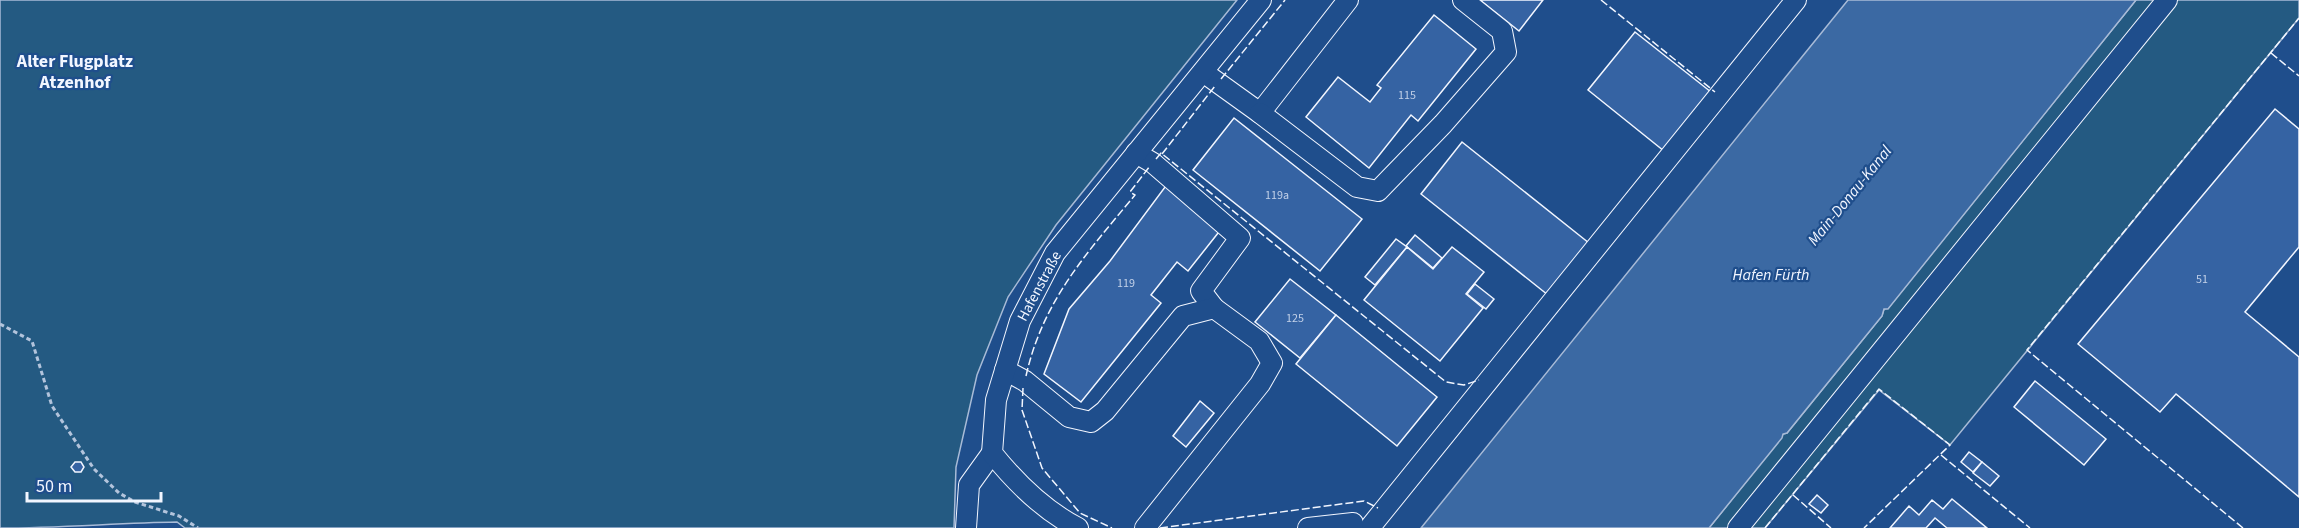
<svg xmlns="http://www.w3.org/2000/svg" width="2299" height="528" font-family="'Source Sans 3',sans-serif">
<rect width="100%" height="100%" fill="#1f4e8c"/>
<g fill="#245a82" stroke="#a8bbd7" stroke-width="1.5">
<path d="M0 0H1237L1056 225 1008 297 977 375 956 467 954 528H185L177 522C118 523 59 528 0 528Z"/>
<path d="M2136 0H2299V18L1950 445 1879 390 1765 528H1709L1781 438 1783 434 1787 433 1882 316 1884 309 1888 308Z"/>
</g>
<path fill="#3b69a3" stroke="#a8bbd7" stroke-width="1.5" d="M1848 0H2136L1888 309H1884L1882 316 1787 433 1783 434 1782 438 1709 528H1421Z"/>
<g fill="#3563a3" stroke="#f2f6ff" stroke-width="1.5">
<path d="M1480 0H1543L1519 31Z"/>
<path d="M1434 15 1476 49 1418 121 1411 115 1369 168 1306 117 1338 77 1370 102 1381 88 1377 85Z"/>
<path d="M1635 32 1711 92 1664 151 1588 90Z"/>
<path d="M2275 109 2299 129V247L2245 312 2299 357V497L2176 394 2160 412 2078 344Z"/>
<path d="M1234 118 1362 219 1320 271 1193 170Z"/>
<path d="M1462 142 1589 243 1548 295 1421 194Z"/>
<path d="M1168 183 1222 228 1188 271 1177 262 1151 295 1161 303 1081 402 1044 374 1069 309 1110 261Z"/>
<path d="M1415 235 1442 258 1433 268 1406 246Z"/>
<path d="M1396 239 1407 247 1375 285 1365 277Z"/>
<path d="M1407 247 1433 269 1452 247 1484 272 1466 294 1483 308 1440 361 1364 300Z"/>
<path d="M1290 279 1336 315 1300 358 1255 322Z"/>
<path d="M1475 284 1494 299 1486 309 1467 294Z"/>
<path d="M1336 315 1437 397 1397 446 1296 364Z"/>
<path d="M2035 381 2106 439 2084 465 2014 407Z"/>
<path d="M1200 401 1214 413 1186 447 1173 436Z"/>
<path d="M1969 452 1982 462 1973 472 1961 462Z"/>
<path d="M75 462H81L84 467 81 472H75L71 467Z"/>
<path d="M1982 462 1999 476 1990 486 1973 473Z"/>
<path d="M1817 495 1828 505 1821 513 1809 504Z"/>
<path d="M1952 499 1987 528H1947L1935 518 1926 528H1890L1909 506 1919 515 1932 500 1943 509Z"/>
</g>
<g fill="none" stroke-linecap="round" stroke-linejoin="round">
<defs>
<g id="minor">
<path d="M1203 72 1260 113 1348 0"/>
<path d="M1260 113 1357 187 1378 191 1443 124 1506 52 1502 31 1463 0"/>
<path d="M1136 153 1153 163 1240 238 1201 291 1214 308"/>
<path d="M1005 370 1025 381 1069 417 1091 422 1105 411 1183 316 1214 308 1259 341 1272 363 1260 384 1145 528"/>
<path d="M1371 526 1796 0"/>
<path d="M966 528 969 485 992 453"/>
<path d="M1078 528C1043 510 1016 483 992 453L996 400 1020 321 1055 253 1261 0"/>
<path d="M1308 528 1353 523"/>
<path d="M1738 528 2167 0"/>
</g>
</defs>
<use href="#minor" stroke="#f2f6ff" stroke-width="22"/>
<path stroke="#b3c4dc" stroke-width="3" stroke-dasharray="4.5 3" stroke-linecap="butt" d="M0 324 32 341 52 406 94 469 119 493 135 502 179 516 198 528"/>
<use href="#minor" stroke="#1f4e8c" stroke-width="20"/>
<g stroke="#f2f6ff" stroke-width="1.5" stroke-dasharray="8 3" stroke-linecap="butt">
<path d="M1601 0 1715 92"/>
<path d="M2271 53 2299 76"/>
<path d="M1221 79 1285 0"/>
<path d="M1162 154 1215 86"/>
<path d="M1156 159 1161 153 1446 382 1464 385 1479 380"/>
<path d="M1026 376C1043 300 1087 253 1135 195L1130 192 1150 166"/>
<path d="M1023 388 1022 410 1042 468 1080 513 1112 528"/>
<path d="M1941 455 2030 528"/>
<path d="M1793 495 1831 528"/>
<path d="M1160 528 1364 501 1378 508"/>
<path d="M1765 528 1879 389 1950 445 1864 528"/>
<path d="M2243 528 2027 350 2299 18"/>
</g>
</g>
<g text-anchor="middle" stroke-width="4.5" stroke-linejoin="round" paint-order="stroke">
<g font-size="12" fill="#c3d1e8">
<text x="1407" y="99">115</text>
<text x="1277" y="199">119a</text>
<text x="2202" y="283">51</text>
<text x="1126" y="287">119</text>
<text x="1295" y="322">125</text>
</g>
<g font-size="15" fill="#f2f6ff" stroke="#1f4e8c">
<text transform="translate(1039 286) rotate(-62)" y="5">Hafenstraße</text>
</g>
<g font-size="16" font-style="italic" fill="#f2f6ff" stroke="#1f4e8c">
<text transform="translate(1849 195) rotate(-51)" y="6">Main-Donau-Kanal</text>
<text x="1771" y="280">Hafen Fürth</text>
</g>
<g font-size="18" font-weight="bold" fill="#f2f6ff" stroke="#1f4e8c">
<text x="75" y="67">Alter Flugplatz<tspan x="75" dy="21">Atzenhof</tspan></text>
</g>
</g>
<path d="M27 492v9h134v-9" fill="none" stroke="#f2f6ff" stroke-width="3"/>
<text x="36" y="492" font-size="18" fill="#f2f6ff" stroke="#1f4e8c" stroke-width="4.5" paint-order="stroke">50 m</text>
</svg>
